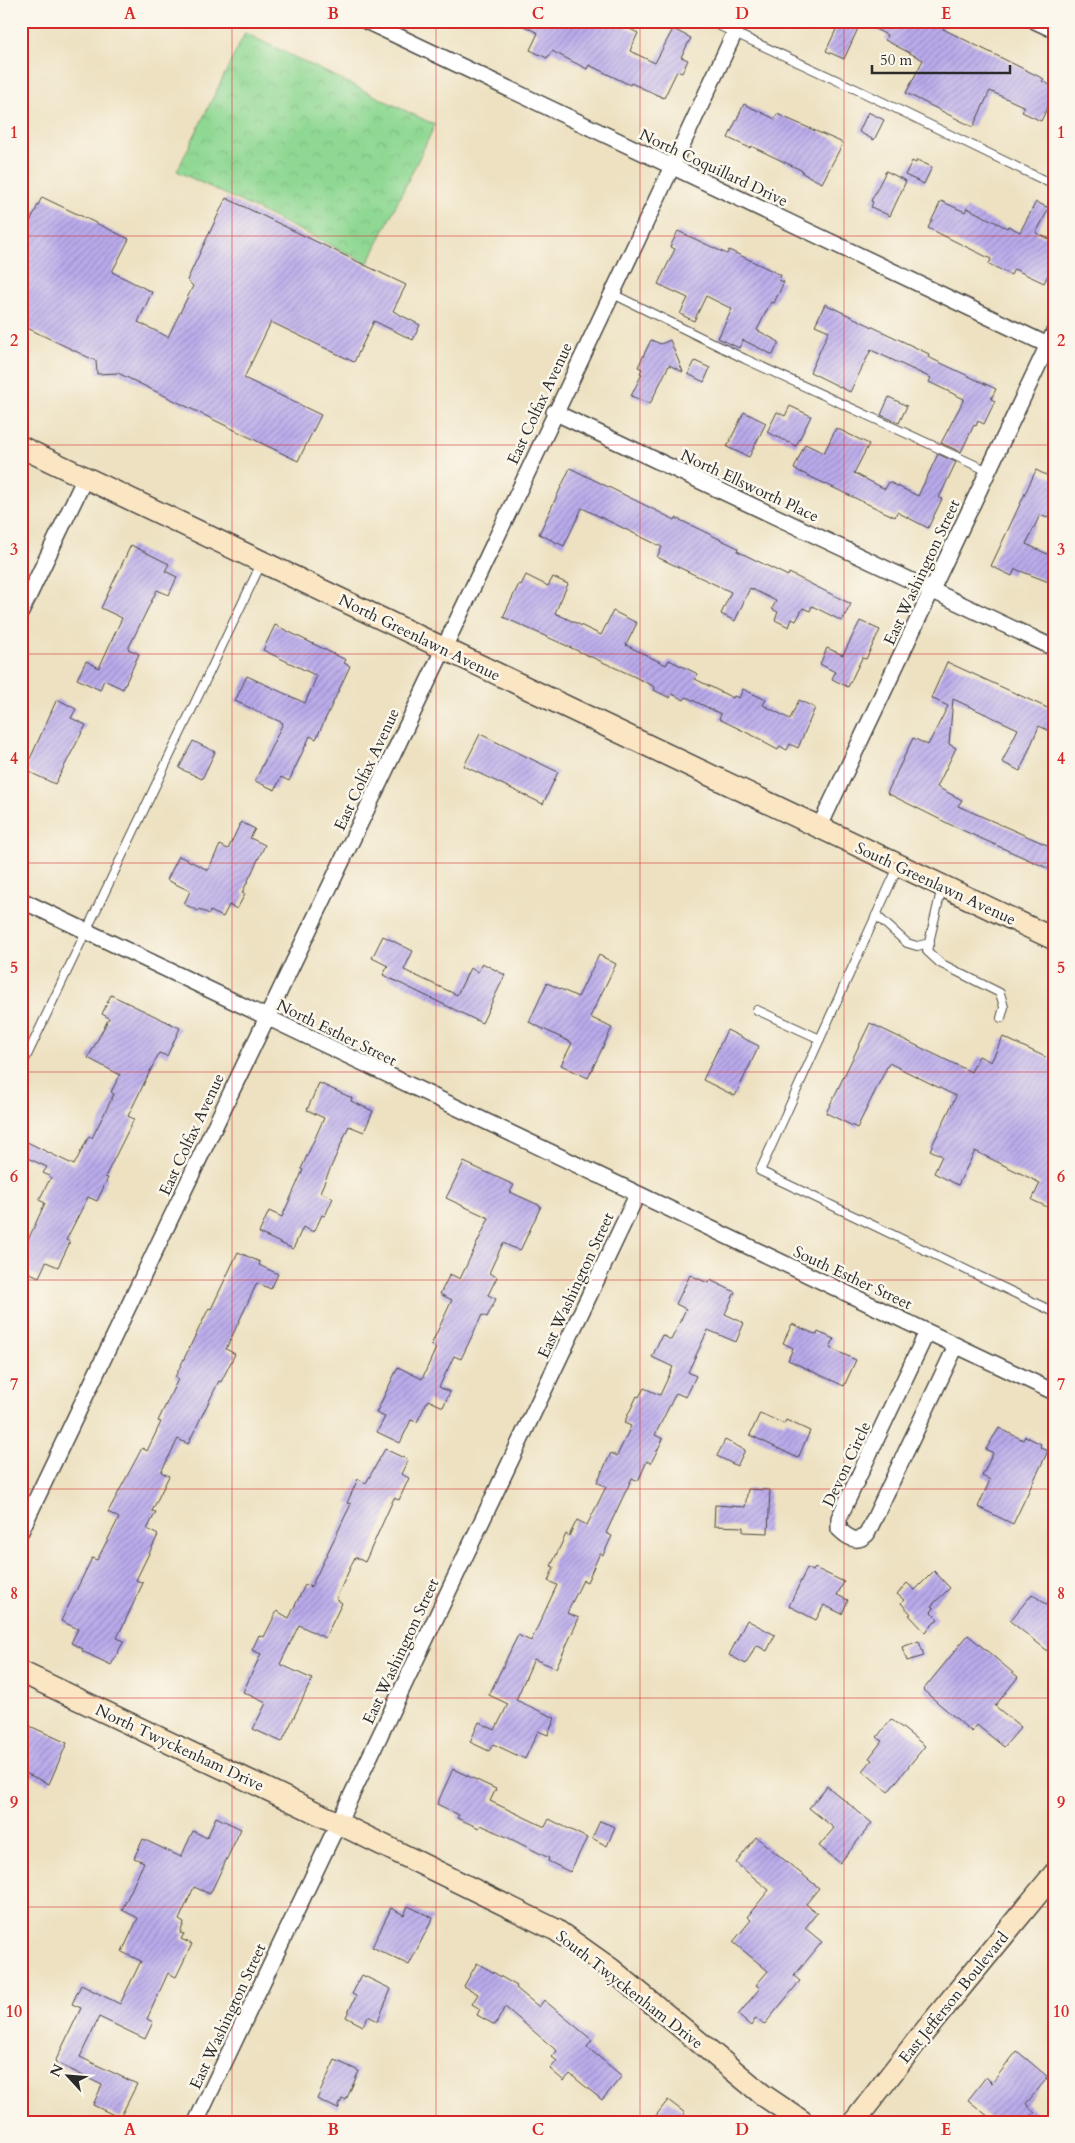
<svg xmlns="http://www.w3.org/2000/svg" width="1075" height="2143" font-family="Cardo,serif">
<defs>
<pattern id="park-crowns" width="20" height="18" patternUnits="userSpaceOnUse" patternTransform="scale(1.25)"><rect width="20" height="18" fill="#8fd893"/><path d="M2 6a3 3 0 1 1 6 0M12 15a3 3 0 1 1 6 0" fill="none" stroke="#7cba7f"/></pattern>
<pattern id="building-hatch" width="6" height="6" patternUnits="userSpaceOnUse" patternTransform="scale(1.25)"><rect width="6" height="6" fill="#baaaec"/><path d="M-1 1l2-2M0 6l6-6M5 7l2-2" fill="none" stroke="#978bbf"/></pattern>
</defs>
<rect width="100%" height="100%" fill="#fbf7ec"/>
<filter id="ink" filterUnits="userSpaceOnUse"><feTurbulence type="fractalNoise" baseFrequency=".02" numOctaves="2"/><feDisplacementMap in="SourceGraphic" scale="10" xChannelSelector="R" yChannelSelector="G"/><feConvolveMatrix kernelMatrix="1 2 1 2 8 2 1 2 1" color-interpolation-filters="sRGB"/></filter>
<filter id="wash" filterUnits="userSpaceOnUse"><feTurbulence type="fractalNoise" baseFrequency=".0096" numOctaves="4" result="noise"/><feDisplacementMap in="SourceGraphic" scale="20" xChannelSelector="R" yChannelSelector="G"/><feGaussianBlur stdDeviation="1.12" result="paint"/><feColorMatrix in="noise" values="0 0 0 0 0 0 0 0 0 0 0 0 0 0 0 0 0 1.4 0 .05"/><feComposite in="paint" operator="in"/></filter>
<g filter="url(#wash)">
<rect width="100%" height="100%" fill="#ede1c1"/>
<path fill="url(#park-crowns)" stroke="#5d825f" d="M245 33 435 125 368 263 177 171Z"/>
<g id="blocks">
<g fill="url(#building-hatch)">
<path d="M514 21H614L638 33 630 51 655 63 673 29 691 38 681 57 688 60 682 73 677 71 664 98 631 83 630 85 589 65 587 69 552 51 547 58 530 50 538 33Z"/>
<path d="M840 21H947L943 29 1044 79 1042 81 1054 87V94L1041 121 1022 112 1025 107 990 91 973 127 906 93 923 60 885 40 887 35 861 22 844 59 826 51Z"/>
<path d="M744 104 775 119 777 114 843 143 822 183 802 173 803 171 751 146 750 148 728 138Z"/>
<path d="M868 112 884 120 874 140 859 132Z"/>
<path d="M917 160 932 167 924 184 905 175 912 161 916 163Z"/>
<path d="M886 171 906 181 890 216 871 207 873 202 871 201Z"/>
<path d="M42 197 129 239 112 272 152 292 138 322 168 337 193 286 187 280 226 198 406 285 393 311 420 325 413 340 374 321 354 362 271 322 244 378 321 415 298 461 118 373 97 374 96 361 21 325V240Z"/>
<path d="M941 201 965 212 967 208 1007 228 1008 226 1020 232 1036 202 1049 208 1036 233 1054 241V264L1044 283 1014 269 1011 275 989 264 991 259 928 228Z"/>
<path d="M678 231 727 254 729 250 781 275 779 280 784 282 774 303 771 302 757 330 779 342 773 355 743 340 739 348 718 338 732 309 706 296 694 321 680 314 688 298 658 284 675 249 670 247Z"/>
<path d="M825 304 929 354 928 357 996 389 991 399 995 401 984 424 978 421 976 426 974 425 961 452 941 443 964 399 929 382 931 378 871 350 850 392 810 372 829 331 815 325Z"/>
<path d="M651 340 661 344 670 340 683 372 669 365 650 404 631 396 642 374 640 373 642 369 638 367Z"/>
<path d="M695 361 710 368 704 382 688 374Z"/>
<path d="M889 397 907 406 899 423 881 415Z"/>
<path d="M790 406 811 416 796 446 767 432 777 412 785 416Z"/>
<path d="M744 412 766 423 749 457 727 447Z"/>
<path d="M836 428 869 444 854 473 885 489 889 482 918 496 938 454 956 462 939 498 942 499 928 528 897 512 895 517 794 469 805 444 824 453Z"/>
<path d="M570 468 675 520 676 518 738 548 737 551 788 576 789 573 851 604 842 621 812 606 810 611 803 608 796 621 792 619 789 627 775 620 778 612 772 609 776 601 750 588 735 621 721 614 731 592 657 557 662 547 582 508 564 546 539 534Z"/>
<path d="M1036 470 1054 479V502L1047 518 1040 515 1026 544 1054 557V584L1015 569 1012 576 991 566Z"/>
<path d="M131 545 169 564 165 571 177 577 169 595 157 590 128 649 139 654 123 689 104 680 100 690 77 679 86 661 99 668 122 618 101 608Z"/>
<path d="M526 575 548 586 553 577 568 584 555 613 601 635 613 611 637 623 626 645 666 665 669 660 698 674 695 679 733 698 734 696 739 698 743 689 766 700 763 705 790 719 799 700 815 708 798 748 790 744 787 750 780 746 778 750 763 742 764 741 719 719 721 714 686 697 684 700 672 694 670 698 654 690 655 687 629 674 503 617 519 584 521 585Z"/>
<path d="M860 621 880 630 866 659 862 658 848 687 832 679 835 672 820 664 827 648 843 655Z"/>
<path d="M275 625 346 660 344 663 350 666 316 739 310 736 289 781 281 777 275 790 255 781 283 723 235 701 247 676 305 703 317 676 263 650Z"/>
<path d="M947 662 1054 711V733L1039 726 1020 771 1002 762 1018 729 953 699 949 744 956 748 937 787 962 800 958 806 1054 848V871L953 826 887 793 913 738 928 745 948 706 931 698Z"/>
<path d="M57 699 76 709 71 718 86 725 55 784 25 770Z"/>
<path d="M480 734 558 772 543 804 464 766Z"/>
<path d="M193 741 215 752 202 779 179 768Z"/>
<path d="M241 822 255 829 250 838 265 845 242 893 245 894 237 909 229 905 223 917 210 911 209 914 199 909 198 911 184 904 190 891 167 880 179 856 208 870 220 845 228 849Z"/>
<path d="M383 936 413 951 404 970 457 995 470 968 478 972 482 963 505 975 482 1023 383 975 388 966 372 958Z"/>
<path d="M599 955 616 964 590 1017 612 1028 588 1078 561 1065 572 1043 529 1022 547 983 578 997Z"/>
<path d="M111 995 180 1028 167 1056 159 1053 128 1116 134 1119 105 1177 108 1178 97 1201 88 1197 66 1240 70 1242 58 1267 46 1262 39 1277 21 1269V1255L45 1203 39 1200 51 1177 43 1173 47 1167 21 1155V1139L74 1165 89 1136 92 1138 114 1094 111 1092 120 1075 88 1058 109 1018 102 1014Z"/>
<path d="M870 1023 971 1072 979 1056 991 1062 1003 1037 1054 1061V1210L1032 1200 1040 1183 975 1151 958 1185 934 1173 942 1156 930 1150 956 1096 889 1063 857 1128 826 1113Z"/>
<path d="M727 1030 759 1046 735 1096 703 1080Z"/>
<path d="M319 1083 352 1098 351 1101 373 1111 364 1132 349 1126 320 1192 333 1198 325 1216 322 1215 314 1232 303 1227 293 1249 259 1233 269 1211 282 1217 303 1170 301 1169 324 1118 307 1110Z"/>
<path d="M464 1162 514 1185 510 1192 541 1206 520 1251 503 1243 489 1273 497 1277 488 1295 496 1299 487 1317 482 1315 461 1359 454 1356 439 1387 450 1392 443 1407 428 1400 417 1422 411 1420 400 1443 377 1432 385 1417 376 1413 398 1367 422 1379 436 1348 431 1345 452 1300 440 1294 450 1274 460 1279 489 1218 446 1198Z"/>
<path d="M238 1252 260 1262 259 1265 278 1274 271 1289 257 1283 226 1349 235 1354 221 1382 219 1381 188 1444 178 1439 161 1472 169 1476 152 1511 156 1512 147 1529 158 1535 136 1580 143 1583 117 1638 124 1641 111 1665 82 1651 83 1649 71 1643 78 1629 61 1621 92 1558 97 1560 119 1518 108 1512 142 1448 147 1451 161 1422 158 1421 178 1379 175 1377 209 1308 211 1309Z"/>
<path d="M690 1275 708 1283 710 1280 735 1292 725 1314 744 1323 736 1342 708 1330 688 1372 696 1376 686 1397 676 1393 655 1435 663 1439 651 1463 647 1461 638 1481 632 1478 606 1533 612 1536 603 1555 600 1553 587 1582 583 1580 567 1613 579 1618 556 1668 534 1659 516 1700 555 1718 548 1735 538 1731 525 1759 493 1744 489 1751 470 1742 479 1722 495 1730 508 1704 489 1695 518 1635 531 1641 557 1585 548 1581 554 1567 551 1566 566 1534 569 1536 577 1520 587 1525 606 1487 597 1482 611 1453 617 1456 631 1426 624 1423 637 1396 639 1397 644 1388 660 1395 673 1367 652 1357 662 1335 671 1340 686 1309 676 1304Z"/>
<path d="M792 1324 817 1335 818 1332 834 1339 830 1348 856 1360 844 1386 788 1360 793 1348 783 1343Z"/>
<path d="M760 1413 784 1424 786 1420 810 1431 798 1458 750 1435Z"/>
<path d="M999 1428 1023 1440 1025 1436 1041 1444 1040 1447 1048 1451 1013 1524 978 1507 990 1480 982 1476 993 1453 986 1449Z"/>
<path d="M725 1440 745 1450 737 1466 717 1456Z"/>
<path d="M385 1449 408 1460 401 1474 409 1478 399 1500 394 1498 365 1562 355 1557 336 1599 342 1603 325 1638 299 1625 280 1664 312 1679 282 1742 253 1729 266 1703 243 1692 261 1654 252 1650 259 1635 264 1637 277 1611 289 1618 305 1585 311 1587 351 1504 347 1503 358 1479 366 1483Z"/>
<path d="M748 1489 770 1490 768 1533 743 1532V1527L714 1526 715 1505 745 1507Z"/>
<path d="M807 1568 813 1571 815 1568 844 1582 837 1595 848 1600 842 1614 824 1605 816 1620 789 1606Z"/>
<path d="M934 1571 950 1588 931 1606 934 1608 931 1612 938 1619 925 1632 909 1615 911 1614 901 1603 904 1600 897 1594 907 1583 915 1590Z"/>
<path d="M1032 1594 1054 1610V1656L1010 1621Z"/>
<path d="M747 1620 775 1635 767 1651 756 1645 746 1664 729 1655Z"/>
<path d="M968 1635 1018 1677 995 1706 1021 1727 1004 1747 977 1725 972 1732 923 1690Z"/>
<path d="M919 1641 924 1656 907 1661 902 1647Z"/>
<path d="M891 1719 925 1746 888 1792 863 1771 872 1760 869 1758 882 1741 877 1737Z"/>
<path d="M21 1722 67 1743 49 1784 21 1771Z"/>
<path d="M453 1769 496 1789 490 1801 545 1827 549 1819 587 1838 570 1872 548 1861 549 1858 513 1840 481 1825 479 1828 457 1818 459 1815 437 1804Z"/>
<path d="M827 1786 872 1823 840 1863 819 1846 834 1828 809 1808Z"/>
<path d="M216 1817 241 1829 210 1894 194 1887 179 1920 184 1923 180 1933 184 1934 181 1939 192 1944 176 1977 168 1973 147 2019 153 2022 145 2039 99 2017 80 2057 137 2084 120 2118 93 2105 102 2085 55 2062 81 2008 72 2004 81 1985 120 2004 141 1961 122 1952 138 1918 122 1910 144 1862 134 1858 143 1839 181 1857 193 1831 207 1838Z"/>
<path d="M600 1821 615 1827 607 1846 592 1838Z"/>
<path d="M756 1837 819 1888 806 1904 817 1913 805 1928 822 1942 794 1976 800 1981 764 2025 756 2018 751 2026 738 2015 760 1988 756 1985 768 1971 733 1942 751 1920 747 1917 769 1890 736 1863Z"/>
<path d="M408 1906 433 1918 409 1965 372 1947 391 1908 404 1915Z"/>
<path d="M477 1963 517 1986 516 1988 539 2007 544 2000 592 2040 587 2047 622 2076 602 2100 570 2074 564 2081 550 2069 557 2061 552 2057 557 2051 505 2007 495 2025 477 2015 480 2009 472 2004 478 1994 464 1986Z"/>
<path d="M362 1975 391 1989 378 2021 368 2016 363 2026 346 2017 356 1996 352 1994Z"/>
<path d="M1017 2051 1048 2077 1026 2104 1035 2112 1028 2122H995L968 2100 986 2077 992 2083Z"/>
<path d="M335 2060 359 2071 346 2100 342 2099 338 2109 317 2099Z"/>
<path d="M668 2100 685 2113 678 2122H651Z"/>
</g>
</g>
</g>
<g filter="url(#ink)">
<use href="#blocks" fill-opacity="0" stroke="#484642" stroke-width="1"/>
<g fill="none" stroke-linecap="round" stroke-linejoin="round">
<defs>
<g id="lane">
<path d="M709 21 862 92 1054 185"/>
<path d="M611 293 745 359 988 471"/>
<path d="M898 867 760 1171 1054 1312"/>
<path d="M942 887 927 951 940 963 1000 993 1004 1007 1001 1018"/>
<path d="M876 915 907 943 917 946 930 943"/>
<path d="M757 1010 820 1039"/>
<path d="M21 1068 261 564"/>
</g>
<g id="street">
<path d="M366 21 1054 348"/>
<path d="M1035 21 1054 30"/>
<path d="M554 412 1054 648"/>
<path d="M21 612 85 478"/>
<path d="M819 828 1054 332"/>
<path d="M21 900 1054 1392"/>
<path d="M927 1332 839 1518V1529C848 1538 857 1544 867 1534L956 1346"/>
<path d="M21 1531C261 1028 505 526 740 21"/>
<path d="M196 2122 637 1195"/>
</g>
<g id="secondary">
<path d="M21 447 1054 939"/>
<path d="M21 1672 338 1823 556 1930 611 1969 763 2095 803 2122"/>
<path d="M854 2122 916 2042 1054 1874"/>
</g>
</defs>
<use href="#lane" stroke="#484642" stroke-width="10"/>
<use href="#street" stroke="#484642" stroke-width="18"/>
<use href="#secondary" stroke="#484642" stroke-width="24"/>
<use href="#lane" stroke="#fff" stroke-width="8"/>
<use href="#street" stroke="#fff" stroke-width="15"/>
<use href="#secondary" stroke="#fbe6c4" stroke-width="21"/>
</g>
</g>
<path fill="none" stroke="#d62828" stroke-width="1" stroke-opacity="0.55" d="M232 21V2122M436 21V2122M640 21V2122M844 21V2122M21 236H1054M21 445H1054M21 654H1054M21 863H1054M21 1072H1054M21 1280H1054M21 1489H1054M21 1698H1054M21 1907H1054"/>
<g text-anchor="middle" stroke-width="5" stroke-linejoin="round" paint-order="stroke">
<g font-size="16" fill="#2b2b2b" stroke="#fbf7ec">
<text transform="translate(714 167) rotate(25)" y="6">North Coquillard Drive</text>
<text transform="translate(539 403) rotate(-65)" y="6">East Colfax Avenue</text>
<text transform="translate(750 485) rotate(25)" y="6">North Ellsworth Place</text>
<text transform="translate(921 572) rotate(-65)" y="6">East Washington Street</text>
<text transform="translate(420 637) rotate(26)" y="6">North Greenlawn Avenue</text>
<text transform="translate(366 769) rotate(-65)" y="6">East Colfax Avenue</text>
<text transform="translate(936 883) rotate(25)" y="6">South Greenlawn Avenue</text>
<text transform="translate(337 1032) rotate(26)" y="6">North Esther Street</text>
<text transform="translate(191 1134) rotate(-65)" y="6">East Colfax Avenue</text>
<text transform="translate(853 1277) rotate(25)" y="6">South Esther Street</text>
<text transform="translate(575 1285) rotate(-65)" y="6">East Washington Street</text>
<text transform="translate(846 1464) rotate(-65)" y="6">Devon Circle</text>
<text transform="translate(400 1651) rotate(-65)" y="6">East Washington Street</text>
<text transform="translate(180 1747) rotate(25)" y="6">North Twyckenham Drive</text>
<text transform="translate(630 1989) rotate(38)" y="6">South Twyckenham Drive</text>
<text transform="translate(953 1997) rotate(-51)" y="6">East Jefferson Boulevard</text>
<text transform="translate(227 2016) rotate(-65)" y="6">East Washington Street</text>
</g>
</g>
<rect width="1075" height="2143" fill="none" stroke="#fbf7ec" stroke-width="55"/>
<g transform="translate(68 2076) rotate(296)" stroke="#fbf7ec" stroke-width="4" paint-order="stroke">
<path d="M0-4L9 19L0 12L-9 19Z" fill="#2b2b2b"/>
<text y="-8" font-size="14" font-weight="bold" text-anchor="middle" fill="#2b2b2b">N</text>
</g>
<path d="M872 65v8h138v-8" fill="none" stroke="#2b2b2b" stroke-width="2.5"/>
<text x="880" y="65" font-size="15" fill="#2b2b2b" stroke="#fbf7ec" stroke-width="4" paint-order="stroke">50 m</text>
<rect x="28" y="28" width="1020" height="2088" fill="none" stroke="#d62828" stroke-width="2"/>
<g font-size="16" text-anchor="middle" font-weight="bold" fill="#d62828">
<text x="130" y="19">A</text>
<text x="333" y="19">B</text>
<text x="538" y="19">C</text>
<text x="742" y="19">D</text>
<text x="946" y="19">E</text>
<text x="14" y="138">1</text>
<text x="1061" y="138">1</text>
<text x="14" y="346">2</text>
<text x="1061" y="346">2</text>
<text x="14" y="555">3</text>
<text x="1061" y="555">3</text>
<text x="14" y="764">4</text>
<text x="1061" y="764">4</text>
<text x="14" y="973">5</text>
<text x="1061" y="973">5</text>
<text x="14" y="1182">6</text>
<text x="1061" y="1182">6</text>
<text x="14" y="1390">7</text>
<text x="1061" y="1390">7</text>
<text x="14" y="1599">8</text>
<text x="1061" y="1599">8</text>
<text x="14" y="1808">9</text>
<text x="1061" y="1808">9</text>
<text x="14" y="2017">10</text>
<text x="1061" y="2017">10</text>
<text x="130" y="2135">A</text>
<text x="333" y="2135">B</text>
<text x="538" y="2135">C</text>
<text x="742" y="2135">D</text>
<text x="946" y="2135">E</text>
</g>
</svg>
